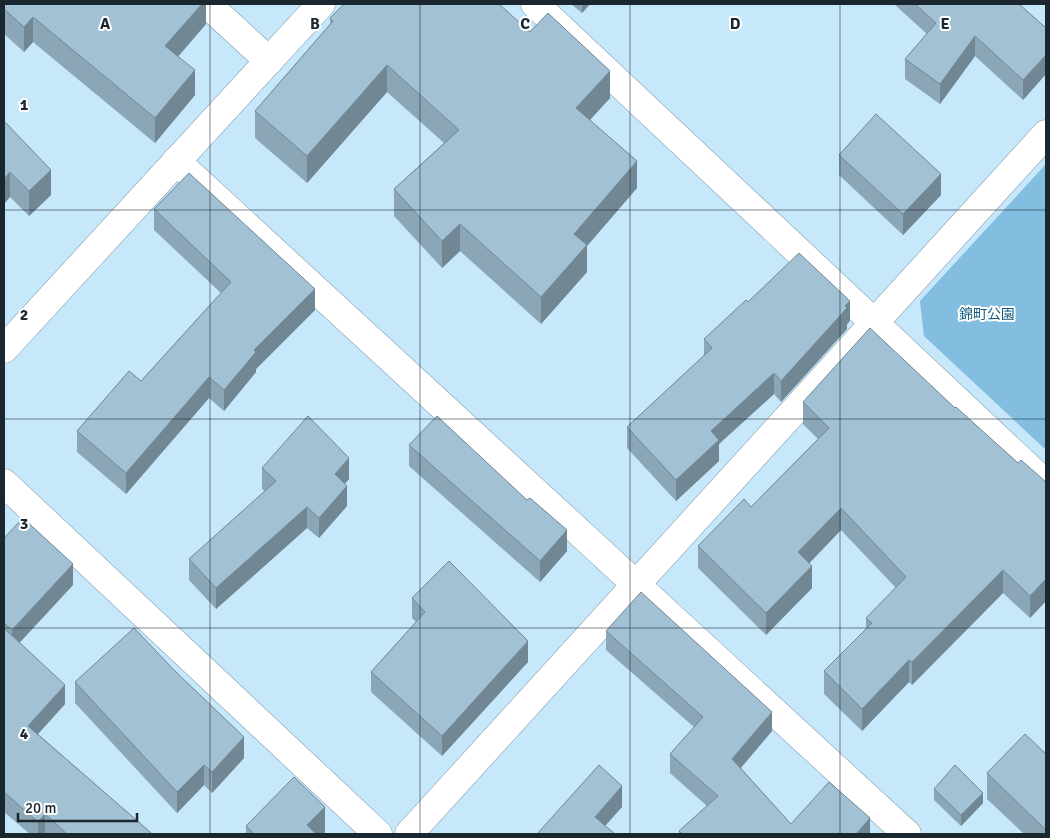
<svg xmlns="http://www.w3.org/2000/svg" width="1050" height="838" font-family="Signika,'Noto Sans JP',sans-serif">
<rect width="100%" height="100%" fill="#c7e7fa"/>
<path fill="#83bddf" d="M1046 164V450L924 336 920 301Z"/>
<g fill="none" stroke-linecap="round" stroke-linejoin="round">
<defs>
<g id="minor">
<path d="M207 4 269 61"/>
<path d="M535 4 1046 484"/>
<path d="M176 161 907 834"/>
<path d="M4 349 321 4"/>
<path d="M4 483 378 834"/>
<path d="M409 834 1046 134"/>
</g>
</defs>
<use href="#minor" stroke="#7c99ab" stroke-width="29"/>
<use href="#minor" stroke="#fff" stroke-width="28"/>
</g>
<g fill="#8ba6b6">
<path d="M4 4H206V24L178 57 195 95 155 143 33 42 24 52 4 34Z"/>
<path d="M571 4H590L582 13Z"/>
<path d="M894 4H1019L1046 28V74L1023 100 975 56 940 104 905 79V59L927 34Z"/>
<path d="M330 18 530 32 610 98 590 120 637 188 587 246V272L541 324 460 251 442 268 394 216V189L444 143 387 92 307 183 255 138V111L330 24Z"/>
<path d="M4 121 51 195 29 216 10 197Z"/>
<path d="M839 155 941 195 903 235 839 175Z"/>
<path d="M154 209 315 310 256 369V372L224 411 209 398 126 494 77 452V431L141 381 221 293 154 230Z"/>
<path d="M748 302 850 321 847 324V329L781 402 774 394 719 444V461L676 501 627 448V427L704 356V339Z"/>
<path d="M803 402 955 408 1018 463 1046 482V601L1030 618 1003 593 912 685 909 682 862 731 824 694V671L866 629V618L896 588 841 530 809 563 812 588 766 635 698 568V546L751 507 818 439 803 424Z"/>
<path d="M409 445 567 551 540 582 409 466Z"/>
<path d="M262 468 349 479 345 483 347 506 319 538 307 528 216 609 189 580V559L265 491 262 489Z"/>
<path d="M4 538 73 585 19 642 65 704 38 734 152 834H47L45 833 44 834H30L4 812Z"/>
<path d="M412 598 528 662 442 756 371 692V672L416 622 412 618Z"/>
<path d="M606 631 772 731 741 768 791 824 870 834H679V831L707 806 670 773V754L694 727 606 650Z"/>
<path d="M75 682 244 758 212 793 204 785 177 813 75 703Z"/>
<path d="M1046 754V834H1024L987 799V773Z"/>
<path d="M934 789 983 803 961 826 934 800Z"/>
<path d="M246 826 325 832 323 834H246Z"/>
</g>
<g fill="#718794">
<path d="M202 4H206V24L165 71V46Z"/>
<path d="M582 4H590L582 13Z"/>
<path d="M33 17V42L24 52V27Z"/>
<path d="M975 36V56L940 104V84Z"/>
<path d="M1046 55V74L1023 100V80Z"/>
<path d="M387 65V92L307 183V156Z"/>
<path d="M195 70V95L155 143V118Z"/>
<path d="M610 71V98L576 135V108Z"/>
<path d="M637 161V188L587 246V272L541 324V297L574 234Z"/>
<path d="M51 170V195L29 216V191Z"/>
<path d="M10 172V197L4 204V179Z"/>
<path d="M941 174V195L903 235V214Z"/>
<path d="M460 224V251L442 268V241Z"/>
<path d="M315 289V310L256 369V372L224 411V390L254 350Z"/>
<path d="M850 301V321L847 324V329L781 402V381L845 306Z"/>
<path d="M774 373V394L719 444V461L676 501V480L711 431Z"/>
<path d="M209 377V398L126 494V473Z"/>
<path d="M349 458V479L335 495V474Z"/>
<path d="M347 486V506L319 538V518Z"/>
<path d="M307 507V528L216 609V588Z"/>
<path d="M841 508V530L798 575V552Z"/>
<path d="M567 530V551L540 582V561Z"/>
<path d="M73 564V585L12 651V630Z"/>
<path d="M812 566V588L766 635V613Z"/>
<path d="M1003 570V593L912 685V662Z"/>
<path d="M1046 579V601L1030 618V596Z"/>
<path d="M528 641V662L442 756V736Z"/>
<path d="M909 660V682L862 731V709Z"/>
<path d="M65 685V704L28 745V726Z"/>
<path d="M772 712V731L732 778V759Z"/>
<path d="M244 737V758L212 793V772Z"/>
<path d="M204 765V785L177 813V792Z"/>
<path d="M622 786V807L598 834 595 817Z"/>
<path d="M983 793V803L961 826V815Z"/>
<path d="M325 807V832L323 834H307V825Z"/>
<path d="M45 814V833L44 834H38V822Z"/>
<path d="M870 818V834H856Z"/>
</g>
<g fill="#a2c1d4" stroke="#718794">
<path d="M4 4H202L165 46 195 70 155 118 33 17 24 27 4 9Z"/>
<path d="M344 4H499L530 32 548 13 610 71 576 108 637 161 574 234 587 245 541 297 460 224 442 241 394 189 459 130 387 65 307 156 255 111 333 21 330 18Z"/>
<path d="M915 4H1019L1046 28V55L1023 80 975 36 940 84 905 59 936 23Z"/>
<path d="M876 114 941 174 903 214 839 155Z"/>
<path d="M4 121 51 170 29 191 10 172 4 179Z"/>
<path d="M189 173 315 289 254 350 256 352 224 390 209 377 126 473 77 431 129 371 141 381 231 282 154 209Z"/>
<path d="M799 253 850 301 845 306 847 308 781 381 774 373 711 431 719 440 676 480 627 427 712 348 704 339 746 300 748 302Z"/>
<path d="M870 328 955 408 956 407 1018 463 1021 460 1046 482V579L1030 596 1003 570 912 662 909 660 862 709 824 671 872 623 866 618 906 577 841 508 798 552 812 566 766 613 698 546 744 499 751 507 829 428 803 402Z"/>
<path d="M308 416 349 458 335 474 347 486 319 518 307 507 216 588 189 559 276 481 262 468Z"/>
<path d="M437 416 527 500 530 498 567 530 540 561 409 445Z"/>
<path d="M23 518 73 564 12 630 4 623V538Z"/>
<path d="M449 561 528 641 442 736 371 672 425 612 412 598Z"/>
<path d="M641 592 772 712 732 759 791 824 829 782 870 818 856 834H682L679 831 718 796 670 754 703 717 606 631Z"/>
<path d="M4 628 65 685 28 726 141 824 152 834H67L45 814 38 822 4 792Z"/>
<path d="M134 628 176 672 244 737 212 772 204 765 177 792 75 682Z"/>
<path d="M1025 734 1046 754V830L987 773Z"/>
<path d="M599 765 622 786 595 817 615 834H537Z"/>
<path d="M955 765 983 793 961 815 934 789Z"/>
<path d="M294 777 325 807 307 825 316 834H254L246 826Z"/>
</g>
<path fill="none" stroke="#1b272e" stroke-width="1" stroke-opacity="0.55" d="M210 4V834M420 4V834M630 4V834M840 4V834M4 210H1046M4 419H1046M4 628H1046"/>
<g text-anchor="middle" stroke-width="4" stroke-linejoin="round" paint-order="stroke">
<g font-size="14" fill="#125b7d" stroke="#fff">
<text x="987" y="319">錦町公園</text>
</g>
</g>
<g font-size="16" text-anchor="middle" font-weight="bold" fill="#1b272e" stroke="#fff" stroke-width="4" stroke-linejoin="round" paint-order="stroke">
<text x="105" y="29">A</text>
<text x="315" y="29">B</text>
<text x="525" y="29">C</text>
<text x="735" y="29">D</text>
<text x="945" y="29">E</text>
<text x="24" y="110">1</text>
<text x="24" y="320">2</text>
<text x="24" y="529">3</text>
<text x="24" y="739">4</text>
</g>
<rect width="1050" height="838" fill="none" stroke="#1b272e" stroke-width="10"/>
<path d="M18 813v8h119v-8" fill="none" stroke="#1b272e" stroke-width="2.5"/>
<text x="25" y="813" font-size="15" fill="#1b272e" stroke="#ffffff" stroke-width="4" paint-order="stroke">20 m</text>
</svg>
